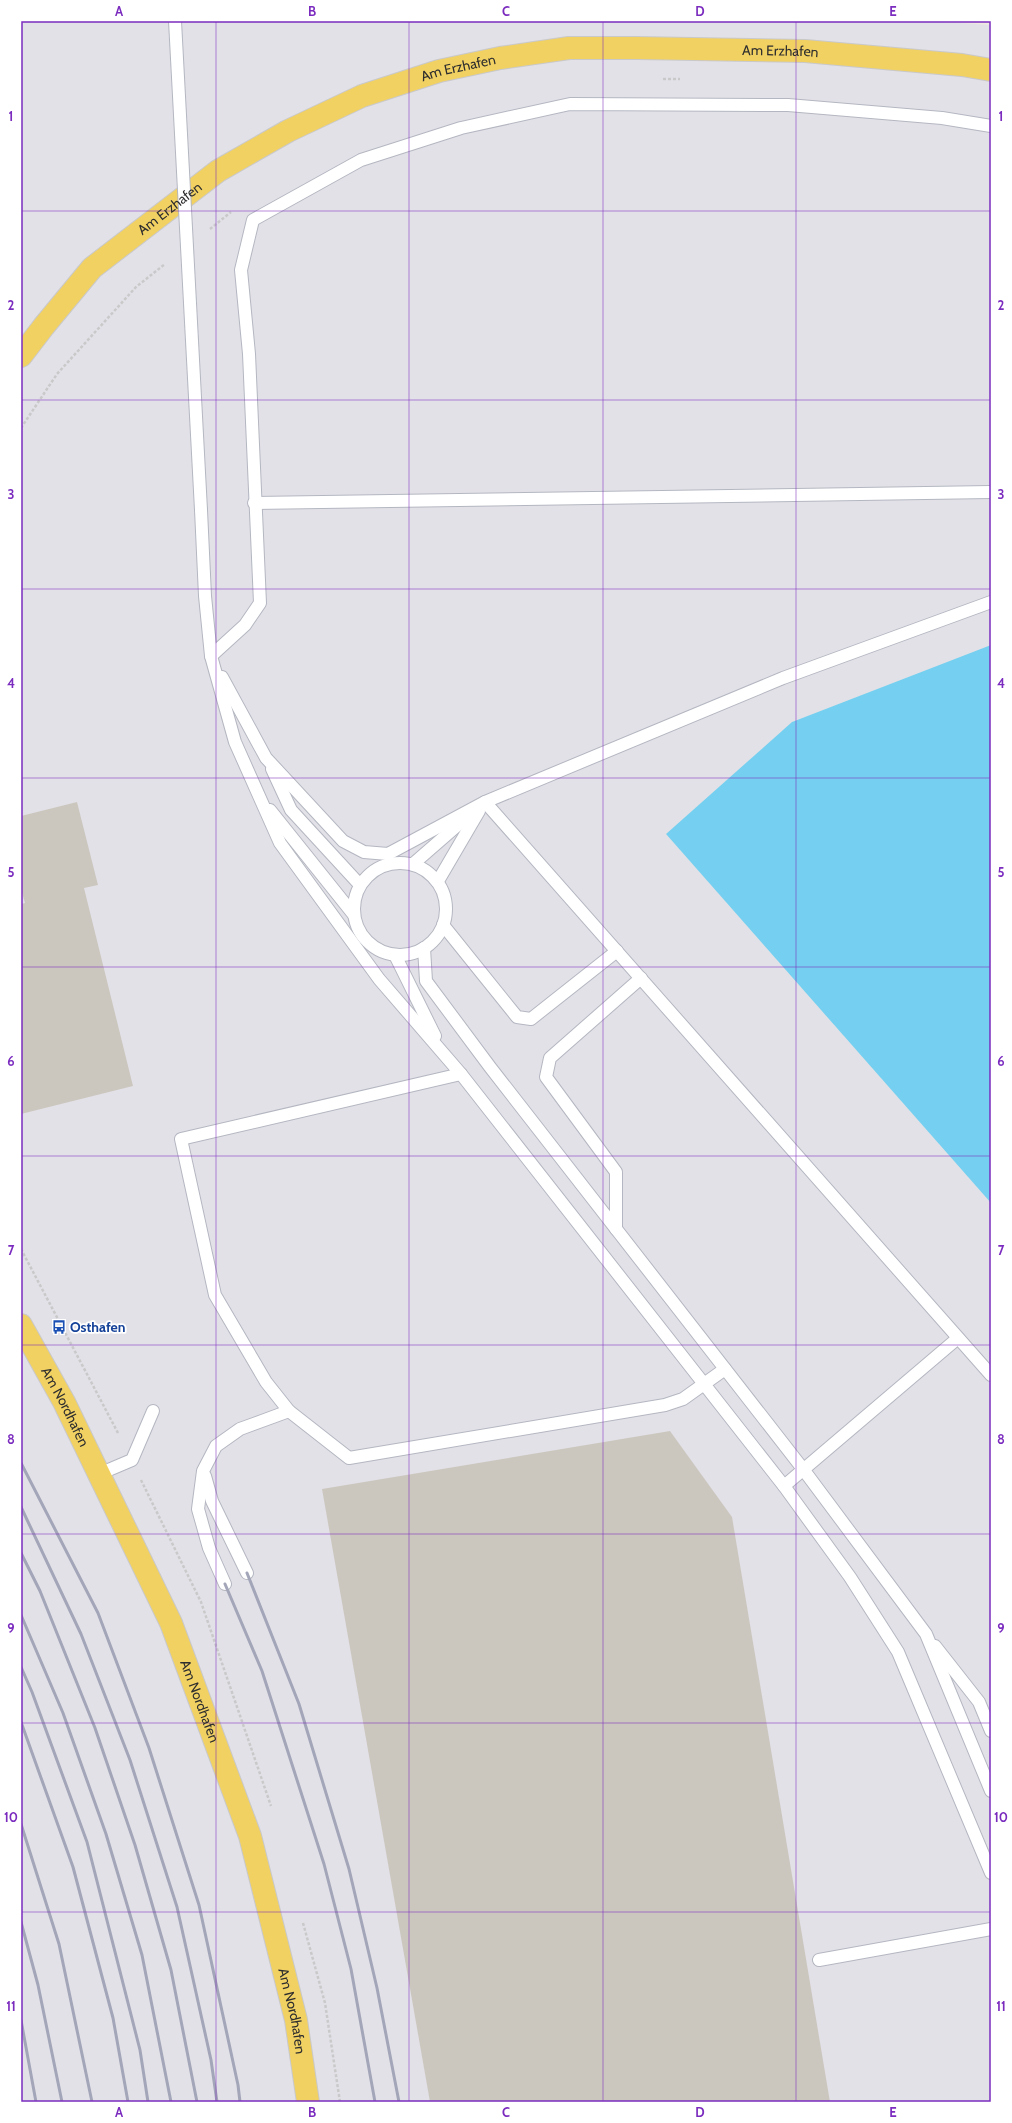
<svg xmlns="http://www.w3.org/2000/svg" width="1012" height="2123" font-family="Cabin,sans-serif">
<rect width="100%" height="100%" fill="#efe9e1"/>
<path fill="#e3e1e8" d="M21 21H928L991 25V645L792 722 666 834 991 1203V2102H21Z"/>
<path fill="#75cff0" d="M991 645V1203L666 834 792 722Z"/>
<g fill="#cbc7bf">
<path d="M77 802 98 885 84 888 133 1086 21 1114V904L25 903 21 889V816Z"/>
<path d="M670 1431 732 1517 830 2102H430L322 1489Z"/>
</g>
<g fill="none" stroke-linecap="round" stroke-linejoin="round">
<defs>
<g id="lane">
<path d="M254 503 991 492"/>
<path d="M201 510 205 596 211 656 235 742 280 843 379 979 461 1074 784 1486 850 1577 898 1652 991 1873"/>
<path d="M211 656 245 625 260 603 249 354 241 270 253 220 361 160 461 128 570 104 788 105 942 118 991 126"/>
<path d="M222 677 266 758 343 841 364 852 388 854 485 802 783 678 991 602"/>
<path d="M272 769 291 810 360 885"/>
<path d="M485 802 991 1375"/>
<path d="M270 810 354 915"/>
<circle cx="400" cy="909" r="46"/>
<path d="M413 864 467 817"/>
<path d="M438 881 479 811"/>
<path d="M443 925 517 1017 531 1019 617 951"/>
<path d="M424 948 426 981 490 1067 803 1469 926 1634 991 1791"/>
<path d="M395 955 435 1036"/>
<path d="M461 1074 181 1139 215 1295 266 1382 289 1411 349 1458 665 1405 683 1399 725 1369"/>
<path d="M616 1229V1172L546 1077 550 1058 641 978"/>
<path d="M99 1474 132 1460 153 1411"/>
<path d="M205 1476 212 1501 247 1573"/>
<path d="M784 1486 958 1338"/>
<path d="M225 1584 209 1548 198 1509 203 1471 216 1446 240 1429 289 1411"/>
<path d="M935 1646 979 1702 991 1731"/>
<path d="M819 1960 991 1929"/>
</g>
<g id="primary">
<path id="s1" d="M21 356 44 326 92 268 218 171 288 131 362 96 439 71 500 58 569 48H637L805 51 962 65 991 70"/>
<path id="s2" d="M21 1325 64 1402 171 1623 250 1836 296 2020 308 2102"/>
</g>
</defs>
<use href="#lane" stroke="#b4b7c1" stroke-width="14"/>
<use href="#primary" stroke="#c9c9c9" stroke-width="24"/>
<g stroke="#c9c9c9" stroke-width="2.5" stroke-dasharray="3 2" stroke-linecap="butt">
<path d="M663 79H680"/>
<path d="M210 229 231 212"/>
<path d="M21 428 57 374 136 287 165 264"/>
<path d="M21 1249 118 1433"/>
<path d="M141 1480 201 1602 271 1806"/>
<path d="M303 1923 325 2003 340 2102"/>
</g>
<use href="#lane" stroke="#fff" stroke-width="12"/>
<use href="#primary" stroke="#f2d163" stroke-width="22"/>
<g stroke="#a3a6b8" stroke-width="3">
<path d="M21 1463 98 1613 149 1748 199 1905 238 2085 240 2102"/>
<path d="M21 1507 81 1634 130 1760 177 1907 211 2060 217 2102"/>
<path d="M21 1553 40 1591 95 1728 135 1845 171 1970 197 2102"/>
<path d="M247 1573 299 1704 349 1869 377 1988 399 2102"/>
<path d="M225 1584 262 1671 324 1864 351 1969 375 2102"/>
<path d="M21 1615 63 1713 106 1834 142 1955 171 2102"/>
<path d="M21 1667 32 1692 87 1842 140 2050 148 2102"/>
<path d="M21 1722 73 1867 113 2018 128 2102"/>
<path d="M21 1824 59 1944 92 2102"/>
<path d="M21 1922 38 1985 62 2102"/>
<path d="M21 2020 36 2102"/>
</g>
<defs>
<path id="lane-bridge" d="M175 21 201 510"/>
</defs>
<use href="#lane-bridge" stroke="#b4b7c1" stroke-width="14" stroke-linecap="butt"/>
<use href="#lane-bridge" stroke="#fff" stroke-width="12"/>
</g>
<path fill="none" stroke="#7b2cbf" stroke-width="1" stroke-opacity="0.55" d="M216 21V2102M409 21V2102M603 21V2102M796 21V2102M21 211H991M21 400H991M21 589H991M21 778H991M21 967H991M21 1156H991M21 1345H991M21 1534H991M21 1723H991M21 1912H991"/>
<defs>
<symbol id="bus-bare" viewBox="-9 -9 18 18"><path d="M-5-6H5V4H4V6H2V4H-2V6H-4V4H-5ZM-3.5-4V0h7V-4ZM-3.5 1.2v1.5H-2V1.2ZM2 1.2v1.5H3.5V1.2Z" fill="#1a4fb4" stroke="#fff" stroke-width="2.5" paint-order="stroke"/></symbol>
</defs>
<g fill-rule="evenodd">
<use href="#bus-bare" x="49" y="1317" width="20" height="20"/>
</g>
<g text-anchor="middle" stroke-width="3.5" stroke-linejoin="round" paint-order="stroke">
<g font-size="14" fill="#2e2e2e" stroke="#fff">
<text dy="5" stroke="none"><textPath href="#s1" startOffset="859">Am Erzhafen</textPath></text>
<text dy="5" stroke="none"><textPath href="#s1" startOffset="535">Am Erzhafen</textPath></text>
<text dy="5" stroke="none"><textPath href="#s1" startOffset="211">Am Erzhafen</textPath></text>
<text dy="5" stroke="none"><textPath href="#s2" startOffset="93">Am Nordhafen</textPath></text>
<text dy="5" stroke="none"><textPath href="#s2" startOffset="417">Am Nordhafen</textPath></text>
<text dy="5" stroke="none"><textPath href="#s2" startOffset="741">Am Nordhafen</textPath></text>
</g>
<g font-size="14" font-weight="bold" fill="#164399" stroke="#fff" text-anchor="start">
<text x="70" y="1332">Osthafen</text>
</g>
</g>
<rect width="1012" height="2123" fill="none" stroke="#ffffff" stroke-width="44"/>
<rect x="22" y="22" width="968" height="2079" fill="none" stroke="#7b2cbf" stroke-width="1.5"/>
<g font-size="13" text-anchor="middle" font-weight="bold" fill="#7b2cbf">
<text x="119" y="16">A</text>
<text x="312" y="16">B</text>
<text x="506" y="16">C</text>
<text x="700" y="16">D</text>
<text x="893" y="16">E</text>
<text x="11" y="121">1</text>
<text x="1001" y="121">1</text>
<text x="11" y="310">2</text>
<text x="1001" y="310">2</text>
<text x="11" y="499">3</text>
<text x="1001" y="499">3</text>
<text x="11" y="688">4</text>
<text x="1001" y="688">4</text>
<text x="11" y="877">5</text>
<text x="1001" y="877">5</text>
<text x="11" y="1066">6</text>
<text x="1001" y="1066">6</text>
<text x="11" y="1255">7</text>
<text x="1001" y="1255">7</text>
<text x="11" y="1444">8</text>
<text x="1001" y="1444">8</text>
<text x="11" y="1633">9</text>
<text x="1001" y="1633">9</text>
<text x="11" y="1822">10</text>
<text x="1001" y="1822">10</text>
<text x="11" y="2011">11</text>
<text x="1001" y="2011">11</text>
<text x="119" y="2117">A</text>
<text x="312" y="2117">B</text>
<text x="506" y="2117">C</text>
<text x="700" y="2117">D</text>
<text x="893" y="2117">E</text>
</g>
</svg>
